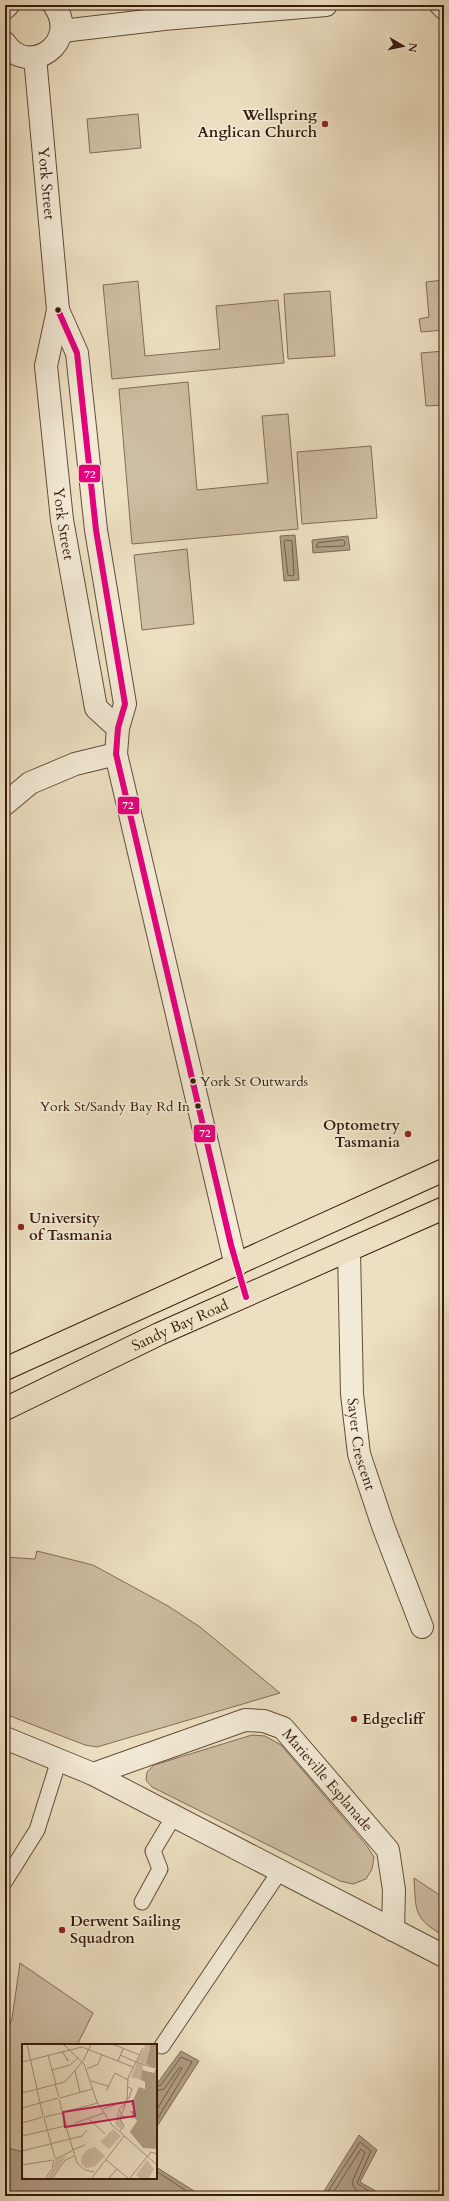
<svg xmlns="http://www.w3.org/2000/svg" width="449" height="2201" font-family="Cardo,serif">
<rect width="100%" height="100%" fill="#ede0c2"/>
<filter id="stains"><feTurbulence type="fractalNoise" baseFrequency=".005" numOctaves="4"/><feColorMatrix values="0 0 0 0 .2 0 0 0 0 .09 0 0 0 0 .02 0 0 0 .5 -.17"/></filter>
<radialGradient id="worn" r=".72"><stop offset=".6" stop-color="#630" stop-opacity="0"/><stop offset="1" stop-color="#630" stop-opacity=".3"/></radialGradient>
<g fill="#cebea3" stroke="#836c57">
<path d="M138 114 141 148 90 153 87 119Z"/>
<path d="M444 280V330L421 332 419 319 429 317 426 282Z"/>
<path d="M138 281 145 356 220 349 216 306 278 300 284 363 112 379 103 285Z"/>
<path d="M330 291 335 356 288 359 284 294Z"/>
<path d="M444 351V405L426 406 421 353Z"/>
<path d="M188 382 197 490 268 483 262 416 288 414 298 529 132 544 119 389Z"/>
<path d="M371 446 377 518 302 524 297 452Z"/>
<path d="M187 549 194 624 142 630 134 555Z"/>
<path d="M37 1551 93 1565 168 1606 200 1627 280 1693 97 1747 85 1745 5 1714V1557L35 1559Z"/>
<path d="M252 1735 265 1736 281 1745 367 1846 374 1857 372 1869 366 1879 353 1884 340 1881 152 1787 146 1780 147 1772 154 1765Z"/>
<path d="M414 1878 444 1898V1936C413 1918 416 1911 414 1878Z"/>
<path d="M20 1963 93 2013 78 2043 79 2045H23V2152L8 2148 5 2150V2035L12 2019Z"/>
</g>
<g fill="#af9d84" stroke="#7f6954">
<path d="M295 535 299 580 284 581 280 536Z"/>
<path d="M348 536 350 550 313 553 312 540Z"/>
<path d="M181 2051 199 2061 156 2128V2085Z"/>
<path d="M359 2135 377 2150 360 2182 384 2196H321Z"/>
<path d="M8 2148 23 2152V2178H156V2167L202 2196H5V2150Z"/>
</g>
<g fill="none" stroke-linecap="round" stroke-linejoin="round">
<g stroke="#745c48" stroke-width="1">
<path d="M286 540 292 541 294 575 293 576 288 575 284 542Z"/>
<path d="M343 540 345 542 344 546 316 547 318 543Z"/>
<path d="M156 2086 161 2085 181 2057 192 2062 156 2121"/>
<path d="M156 2091 164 2089 179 2068H182L156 2111"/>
<path d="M156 2171 194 2196"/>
<path d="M325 2196 360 2142 371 2151 357 2183 376 2196"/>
<path d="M331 2196 361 2149 365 2153 352 2182 354 2188 366 2196"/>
</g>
<defs>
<g id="service">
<path d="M5 1881 37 1830 59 1760"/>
<path d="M142 1902 160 1869 153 1851 174 1816"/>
<path d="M162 2046 280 1871"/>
</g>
<g id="minor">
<path d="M441 5 444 8"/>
<path d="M5 8 8 5"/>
<path d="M62 31 164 19 326 5"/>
<path d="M5 43C28 78 81 43 54 5"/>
<path id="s1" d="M35 57 58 310 46 366 62 520 96 708 118 728"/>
<path d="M58 310 77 353 96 530 125 704 118 728 116 754 236 1266"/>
<path d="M5 804 30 783 75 764 116 754"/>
<path id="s2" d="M349 1251 352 1394 359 1454 383 1526 422 1627"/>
<path d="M5 1738 93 1774 444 1956"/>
<path id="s3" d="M93 1774 245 1720 264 1721 283 1728 388 1850 394 1890 393 1930"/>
</g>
<g id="primary">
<path d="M5 1369 444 1170"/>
<path id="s4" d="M5 1409 159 1334 444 1208"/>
</g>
</defs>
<use href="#service" stroke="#654c39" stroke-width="17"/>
<use href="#minor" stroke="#654c39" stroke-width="24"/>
<use href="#primary" stroke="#381a0b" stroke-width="24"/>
<use href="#service" stroke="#f3ebd7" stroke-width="15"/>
<use href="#minor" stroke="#f3ebd7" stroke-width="22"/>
<use href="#primary" stroke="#ede0c2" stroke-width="22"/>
<defs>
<path id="bus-1" d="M58 310 77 353 96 530 125 704 118 728 116 754 231 1245 246 1297"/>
</defs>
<use href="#bus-1" stroke="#f3ebd7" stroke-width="9"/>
<use href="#bus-1" stroke="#e5007d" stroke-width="6"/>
</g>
<g fill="#8f2418" stroke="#f3ebd7" stroke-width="1.5">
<circle cx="325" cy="124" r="4"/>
<circle cx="408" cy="1134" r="4"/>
<circle cx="21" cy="1227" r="4"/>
<circle cx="354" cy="1719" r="4"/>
<circle cx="62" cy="1930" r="4"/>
</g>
<g fill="#381a0b" stroke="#f3ebd7" stroke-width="1.5">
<circle cx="58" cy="310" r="3.5"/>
<circle cx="193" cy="1081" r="3.5"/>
<circle cx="198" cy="1106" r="3.5"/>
</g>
<g text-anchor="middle" stroke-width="3.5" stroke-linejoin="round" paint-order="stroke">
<g font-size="14" fill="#381a0b" stroke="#f3ebd7" text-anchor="start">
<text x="200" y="1086">York St Outwards</text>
<text x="190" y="1111" text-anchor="end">York St/Sandy Bay Rd In</text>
</g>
<g font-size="15" font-weight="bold" fill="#381a0b" stroke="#f3ebd7" text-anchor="start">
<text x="317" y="120" text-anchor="end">Wellspring<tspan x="317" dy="17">Anglican Church</tspan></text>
<text x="400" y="1130" text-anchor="end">Optometry<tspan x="400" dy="17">Tasmania</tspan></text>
<text x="29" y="1223">University<tspan x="29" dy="17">of Tasmania</tspan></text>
<text x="362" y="1724">Edgecliff</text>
<text x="70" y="1926">Derwent Sailing<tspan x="70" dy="17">Squadron</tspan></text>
</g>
<g font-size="15" fill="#381a0b" stroke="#f3ebd7">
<text dy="5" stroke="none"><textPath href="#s1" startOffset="127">York Street</textPath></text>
<text dy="5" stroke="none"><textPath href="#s1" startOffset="470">York Street</textPath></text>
<text dy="5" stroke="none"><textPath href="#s4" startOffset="194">Sandy Bay Road</textPath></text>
<text dy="5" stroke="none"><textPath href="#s2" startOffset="194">Sayer Crescent</textPath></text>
<text dy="5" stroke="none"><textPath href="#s3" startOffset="269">Marieville Esplanade</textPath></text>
</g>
</g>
<g transform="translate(22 2044)">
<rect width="135" height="135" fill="#ede0c2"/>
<path d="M121 0 128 2 124 20 115 17 123 3ZM115 19 121 21 119 36 109 33ZM96 65 101 82 98 85 93 80ZM91 85 99 92 87 105 78 98ZM73 103 83 112 72 123 64 124 59 119 60 112 65 106ZM50 110 44 112 29 135H25L32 124 34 115ZM125 116 132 125 126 135H119L114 131Z" fill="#cebea3"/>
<path d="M126 0H135V105L121 104 108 88 115 77 108 67H111L113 63 109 61 117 43 123 45V38L119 36 120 26 132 29 134 24 124 20 128 3Z" fill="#af9d84"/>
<path fill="none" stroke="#a59179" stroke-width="1" d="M5 0 21 72M41 0 62 20 75 58 90 81 135 121M90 0 118 11M40 7 46 17 45 14M26 11 34 40M98 11 114 18M61 17 69 0M96 17 101 5M0 18 60 3 111 23M114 18 133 24M65 25 76 20 80 10M30 26 48 21 56 14M53 27 58 48M69 37 86 42M33 40 37 53M84 47 93 29 106 36M0 49 43 38 60 18M38 54 70 45M37 55 40 67M105 55 107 54 110 45 106 43M0 64 36 54M81 65 93 61M41 68 76 59M41 69 44 81M99 70 97 65 103 60M99 72 113 74M22 73 40 69M22 74 33 114M67 75 83 90M0 79 21 73M53 79 82 69M44 83 55 119 63 126 72 128M98 87 102 82 98 75 105 55 106 34 121 4M0 92 43 82M50 106 63 101M0 107 60 92 65 86M33 115 50 107M83 115 107 135M0 121 31 116M0 134 12 135M23 135 30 125 32 116M30 135 43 116 52 112M69 135 102 92M86 135 95 125M107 135 129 108 135 110"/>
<path fill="#c2185b" fill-opacity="0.15" stroke="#c2185b" stroke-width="2" d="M111 57 113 72 43 83 41 68Z"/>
<rect width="135" height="135" fill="none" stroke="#381a0b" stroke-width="2"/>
</g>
<g stroke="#f3ebd7" stroke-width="1.5">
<rect x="78" y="464" width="23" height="19" rx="4" fill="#e5007d"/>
<rect x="117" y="796" width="23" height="19" rx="4" fill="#e5007d"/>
<rect x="193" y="1124" width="23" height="19" rx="4" fill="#e5007d"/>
</g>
<g font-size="11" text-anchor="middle" font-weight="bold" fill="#fff">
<text x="90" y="478">72</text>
<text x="128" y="809">72</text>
<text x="205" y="1137">72</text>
</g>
<rect width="449" height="2201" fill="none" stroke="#ede0c2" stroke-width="20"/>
<rect x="6" y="6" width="437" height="2189" fill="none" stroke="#381a0b" stroke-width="2"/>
<rect x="10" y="10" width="429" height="2181" fill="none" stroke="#381a0b"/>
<g transform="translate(403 46) rotate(99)" stroke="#f3ebd7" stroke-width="3" paint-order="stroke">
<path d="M0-3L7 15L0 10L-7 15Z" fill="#381a0b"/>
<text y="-6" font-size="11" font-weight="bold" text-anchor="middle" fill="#381a0b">N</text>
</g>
<rect width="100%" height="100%" filter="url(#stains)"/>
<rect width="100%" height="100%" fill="url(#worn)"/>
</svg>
